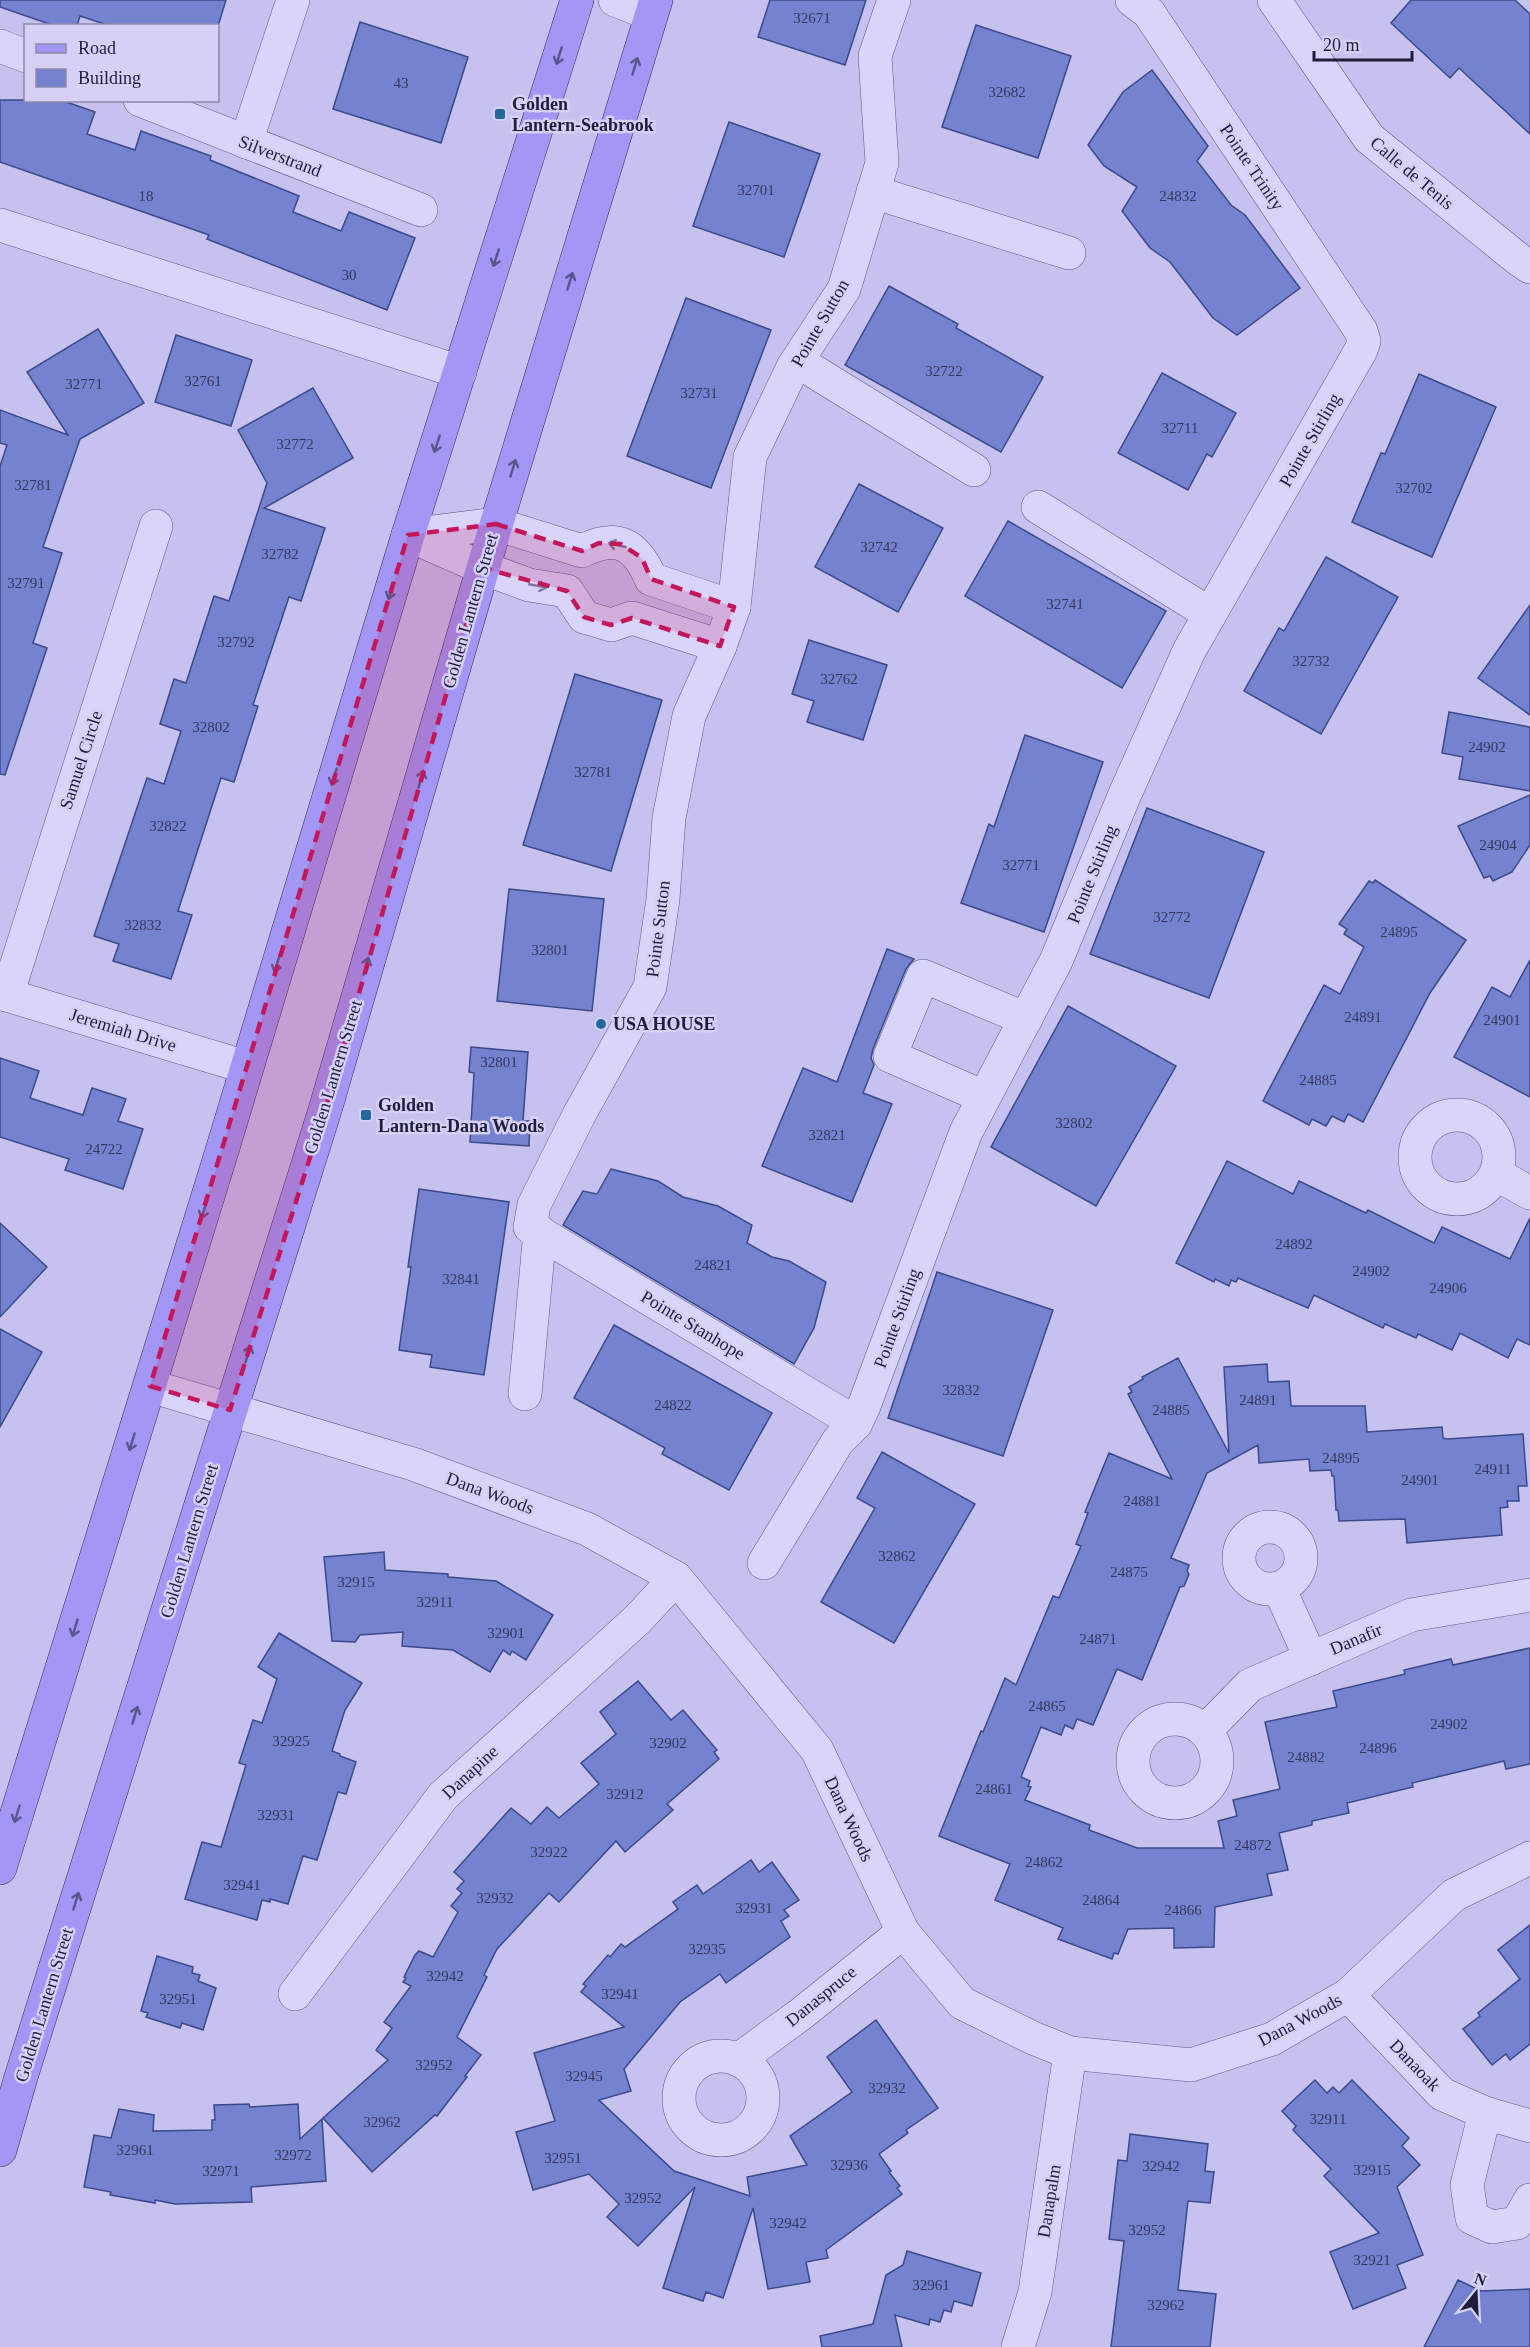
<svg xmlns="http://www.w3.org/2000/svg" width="1530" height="2347" font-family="'Times New Roman',serif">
<rect width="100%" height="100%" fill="#c7c1f0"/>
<g fill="#7582cf" stroke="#3c498a" stroke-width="1.5">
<path d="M0 0H226L218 26H110L80 16 77 26H55L0 7Z"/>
<path d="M770 0H866L845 65 758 37Z"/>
<path d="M1411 0H1515L1530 14V134L1459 68 1450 78 1391 23Z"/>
<path d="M360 22 468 57 441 143 333 109Z"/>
<path d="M976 25 1071 56 1038 158 942 127Z"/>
<path d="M1152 70 1208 146 1197 161 1231 205 1245 215 1300 288 1237 335 1213 318 1170 262 1150 248 1122 211 1137 187 1104 166 1088 145 1123 92Z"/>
<path d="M0 100H61L95 112 87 134 135 150 141 131 211 156 210 160 299 196 293 212 341 231 349 212 415 238 387 310 207 239 209 235 0 162Z"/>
<path d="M729 122 820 154 784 257 693 226Z"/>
<path d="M889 286 958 324 956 328 1043 377 1001 452 845 365Z"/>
<path d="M686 298 771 330 711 488 627 456Z"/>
<path d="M98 329 144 403 80 439 43 547 62 553 33 643 47 648 5 775 0 774V466L7 445 0 443V410L68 435 27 372Z"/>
<path d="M176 335 252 360 231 426 155 402Z"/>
<path d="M1162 373 1236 413 1212 457 1207 454 1188 490 1118 453Z"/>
<path d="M1419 374 1496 407 1432 557 1352 522 1381 453 1385 454Z"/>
<path d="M313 388 353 458 264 508 325 528 301 601 289 597 253 705 258 706 234 782 221 778 178 911 192 915 171 979 113 961 119 944 94 936 147 778 164 784 181 731 160 724 174 679 186 683 214 596 229 601 267 483 238 430Z"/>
<path d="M859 484 943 528 898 612 815 567Z"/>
<path d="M1008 521 1166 611 1122 688 965 596Z"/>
<path d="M1326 557 1398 597 1321 734 1244 691 1279 628 1284 631Z"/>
<path d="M1530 605V715L1478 678Z"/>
<path d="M809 640 887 665 863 740 807 722 814 701 792 694Z"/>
<path d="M575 674 662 700 611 871 523 845Z"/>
<path d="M1449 712 1530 727V791L1459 779 1463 757 1442 753Z"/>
<path d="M1025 735 1103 762 1044 932 961 903 989 824 994 827Z"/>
<path d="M1530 795V845L1512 872 1493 881 1490 876 1484 878 1458 826Z"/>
<path d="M1147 808 1264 852 1209 998 1090 954Z"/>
<path d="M1375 880 1466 940 1430 993 1363 1122 1348 1114 1344 1122 1332 1116 1326 1126 1312 1119 1309 1125 1263 1101 1324 985 1340 994 1364 947 1344 934 1347 929 1339 924 1369 881 1373 883Z"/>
<path d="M509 889 604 899 592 1011 497 1001Z"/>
<path d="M887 949 914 959 906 969 873 1049 871 1058 874 1065 863 1093 892 1104 852 1202 762 1166 803 1068 837 1082Z"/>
<path d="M1530 960V1097L1454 1057 1492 987 1510 997Z"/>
<path d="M1068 1006 1176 1066 1096 1206 991 1147Z"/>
<path d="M471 1047 528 1052 523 1121H530L529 1146 470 1142 474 1073 469 1072Z"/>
<path d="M0 1058 39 1071 30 1098 83 1115 92 1088 126 1099 118 1121 143 1129 123 1189 65 1170 69 1159 0 1137Z"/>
<path d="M1227 1161 1293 1194 1299 1181 1366 1213 1368 1210 1434 1243 1442 1227 1510 1259 1530 1218V1345L1517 1339 1508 1358 1460 1333 1452 1350 1418 1334 1416 1338 1385 1324 1383 1328 1314 1295 1308 1308 1238 1278 1236 1282 1231 1280 1229 1286 1215 1279 1214 1282 1176 1263Z"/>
<path d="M611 1169 658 1181 683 1197 718 1206 752 1225 747 1243 772 1257 789 1261 826 1282 814 1328 794 1364 563 1225 583 1191 597 1194Z"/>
<path d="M419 1189 509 1202 484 1375 430 1367 432 1355 399 1350 411 1267H408Z"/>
<path d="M0 1223 47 1267 0 1317Z"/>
<path d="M937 1272 1053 1310 1003 1456 888 1418Z"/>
<path d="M614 1325 772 1413 729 1490 662 1454 665 1448 574 1398Z"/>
<path d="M0 1329 42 1352 0 1427Z"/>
<path d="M1178 1358 1229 1453 1224 1367 1267 1364 1268 1382 1289 1381 1291 1406H1365L1367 1432 1442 1427 1443 1438 1447 1439 1523 1434 1527 1486H1518L1519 1501H1507L1508 1507 1500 1508 1502 1535 1407 1543 1405 1519 1339 1521 1338 1510H1336L1334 1476H1332L1331 1470 1310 1471 1309 1459 1259 1463 1258 1445 1207 1473 1171 1558 1189 1565 1187 1571 1189 1574 1184 1586 1180 1587 1142 1680 1117 1669 1093 1725 1077 1719 1073 1729 1065 1725 1061 1735 1041 1727 1021 1777 1030 1781 1028 1786 1031 1787 1025 1800 1090 1825 1089 1830 1137 1848H1224L1218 1821 1237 1816 1233 1800 1280 1789 1265 1722 1337 1707 1333 1691 1405 1674 1404 1670 1451 1659 1453 1665 1530 1648V1764L1506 1769 1504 1761 1412 1783 1413 1787 1347 1803 1349 1813 1312 1821V1825L1279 1833 1288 1870 1267 1874 1272 1895 1215 1907 1214 1947 1174 1948V1928L1128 1929 1118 1954 1114 1953 1112 1959 1058 1939 1063 1928 995 1900 1010 1864 939 1836 981 1731 983 1732 1005 1678 1016 1685 1053 1596 1059 1598 1081 1546 1076 1544 1088 1513 1085 1512 1109 1453 1172 1479 1128 1394 1132 1392 1129 1387 1143 1379 1142 1377Z"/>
<path d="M882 1452 975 1504 894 1643 821 1602 875 1508 857 1498Z"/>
<path d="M384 1552 385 1570 448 1574V1577L496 1581 553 1615 526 1660 512 1651 510 1655 503 1650 490 1672 453 1650 402 1646 403 1632 360 1635 355 1642 332 1641 324 1557Z"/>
<path d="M279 1633 362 1683 345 1710 332 1751 340 1754V1756L356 1762 346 1794 338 1792 317 1860 303 1856 288 1904 270 1899V1902L262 1900 257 1920 185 1899 202 1842 221 1847 246 1765 239 1763 253 1720 262 1723 277 1679 258 1667Z"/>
<path d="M638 1681 671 1720 683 1710 717 1750 714 1752 719 1759 667 1804 673 1810 625 1852 616 1841 559 1902 549 1893 497 1949 484 1975 487 1977 457 2037 481 2055 465 2076 467 2077 437 2116 435 2115 372 2172 323 2118 388 2060 376 2050 392 2028 384 2022 411 1986 403 1982 406 1978 404 1977 415 1955 419 1951 433 1957 458 1912 451 1906 462 1893 457 1889 464 1881 454 1872 511 1808 531 1824 547 1807 559 1818 599 1784 581 1763 616 1734 600 1712Z"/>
<path d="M751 1860 759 1872 772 1862 799 1900 784 1910 789 1916 781 1921 790 1937 726 1983 720 1974 680 2002 624 2069 631 2091 599 2100 674 2171 750 2196 747 2177 807 2165 790 2136 852 2092 827 2057 876 2020 938 2108 906 2130 908 2133 879 2154 891 2171 889 2172 900 2186 897 2188 902 2194 826 2250 828 2258 806 2262 810 2282 768 2289 753 2208 723 2298 706 2292 703 2301 663 2288 695 2187 638 2246 607 2217 619 2204 589 2174 533 2190 516 2132 555 2121 534 2053 624 2027 581 1992 586 1986 583 1984 608 1955 610 1957 621 1944 625 1947 678 1909 673 1902 697 1885 703 1894Z"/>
<path d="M1530 1925V2044L1510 2060 1506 2054 1492 2065 1463 2029 1480 2016 1478 2013 1520 1979 1498 1950Z"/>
<path d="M157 1956 193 1967 192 1973 200 1975 198 1981 216 1988 203 2030 182 2023 180 2028 146 2017 148 2013 141 2011Z"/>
<path d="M1315 2080 1327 2093 1333 2087 1339 2093 1352 2080 1409 2138 1402 2146 1420 2165 1397 2187 1423 2255 1397 2265 1406 2288 1353 2309 1330 2252 1379 2233 1324 2176 1331 2169 1293 2130 1296 2126 1282 2111Z"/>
<path d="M249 2104 250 2107 298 2104 300 2139 322 2119 326 2181 251 2187 252 2202 175 2204 155 2200V2203L110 2195 111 2192 84 2187 94 2135 111 2138 119 2109 154 2115 153 2131 212 2130V2120H215L214 2105Z"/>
<path d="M1130 2134 1208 2144 1205 2171 1214 2172 1210 2203 1188 2201 1178 2290 1216 2294 1210 2347H1111L1124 2241 1109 2239 1118 2160 1127 2161Z"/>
<path d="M907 2251 981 2273 972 2306 954 2301 951 2312 944 2310 940 2322 930 2319 929 2325 895 2315 902 2347H822L820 2336 873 2324 886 2275 903 2265Z"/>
<path d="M1458 2280 1481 2291 1530 2289V2347H1424Z"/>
</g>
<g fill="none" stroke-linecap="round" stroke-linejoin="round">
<defs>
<g id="minor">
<path d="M615 0 651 14"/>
<path d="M1274 0 1369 138 1518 259 1530 267"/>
<path d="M0 46 26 56"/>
<path d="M140 100 421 210"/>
<path d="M246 142 293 0"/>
<path d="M873 192 1069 253"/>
<path d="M0 225 460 372"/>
<path d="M797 361 974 470"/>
<path d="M1038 507 1210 614"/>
<path d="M408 535 496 524 582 551C617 533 636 544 651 579L734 607"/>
<path d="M408 535 483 568 529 585 567 591 584 617 611 625 632 618 720 646"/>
<path d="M0 993 246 1067"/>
<path d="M7 995 156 526"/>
<path d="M984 1097 890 1056 923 976 1026 1019"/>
<circle cx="1457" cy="1157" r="42"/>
<path d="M1496 1174 1530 1193"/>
<path d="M150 1386 413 1464 587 1529 676 1578 817 1750 903 1932 962 2003 1033 2038 1070 2053 1191 2065 1272 2039 1348 1995 1454 1895 1530 1858"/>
<path d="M525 1394 540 1232"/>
<path d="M856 1423 530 1227 534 1205 579 1115 650 987 663 899 669 818 689 716 720 646 734 607 750 457 793 367 844 289 882 163 875 56 894 0"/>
<circle cx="1270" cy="1558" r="31"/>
<path d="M764 1563 838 1441 856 1423 864 1406 966 1132 1056 961 1125 794 1189 651 1361 350 1364 341 1361 331 1149 13 1132 0"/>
<path d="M1279 1588 1311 1659"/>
<circle cx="1175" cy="1761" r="42"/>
<path d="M1205 1731 1250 1685 1411 1615 1530 1595"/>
<path d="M295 1994 443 1796 638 1619 676 1578"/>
<path d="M1348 1995 1442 2094 1485 2113 1530 2126"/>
<circle cx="721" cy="2098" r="42"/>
<path d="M738 2060 801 2014 903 1932"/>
<path d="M1485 2113 1467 2185 1472 2218 1492 2227 1517 2223 1530 2200"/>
<path d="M1018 2347 1035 2292 1070 2053"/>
</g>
<g id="major">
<path d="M0 1868 221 1154 408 535 577 0"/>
<path d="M0 2150 21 2077 325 1110 483 568 656 0"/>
</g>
</defs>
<use href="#minor" stroke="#58598a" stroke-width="34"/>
<use href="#major" stroke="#2c3057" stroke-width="34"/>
<use href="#minor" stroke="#d9d4fa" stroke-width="33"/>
<use href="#major" stroke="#a297f5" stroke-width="33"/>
</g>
<defs><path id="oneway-shaft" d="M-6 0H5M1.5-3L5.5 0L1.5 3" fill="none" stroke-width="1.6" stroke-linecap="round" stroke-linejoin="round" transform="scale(1.5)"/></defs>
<g stroke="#59558e">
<use href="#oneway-shaft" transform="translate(559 56) rotate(107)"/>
<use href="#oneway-shaft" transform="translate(635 66) rotate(-73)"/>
<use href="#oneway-shaft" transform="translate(496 258) rotate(108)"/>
<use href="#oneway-shaft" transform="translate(570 281) rotate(-73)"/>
<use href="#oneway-shaft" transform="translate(437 444) rotate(108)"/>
<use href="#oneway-shaft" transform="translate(513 468) rotate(-73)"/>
<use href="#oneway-shaft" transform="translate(391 591) rotate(107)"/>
<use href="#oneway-shaft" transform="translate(334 777) rotate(107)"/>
<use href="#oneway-shaft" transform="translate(421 779) rotate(-74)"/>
<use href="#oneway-shaft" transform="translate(277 964) rotate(107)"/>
<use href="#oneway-shaft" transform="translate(366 966) rotate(-74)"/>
<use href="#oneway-shaft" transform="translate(204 1210) rotate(107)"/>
<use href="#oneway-shaft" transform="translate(248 1354) rotate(-73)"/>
<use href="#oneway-shaft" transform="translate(132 1442) rotate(107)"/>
<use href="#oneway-shaft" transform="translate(75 1628) rotate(107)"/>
<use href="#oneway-shaft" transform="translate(135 1715) rotate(-73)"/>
<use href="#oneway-shaft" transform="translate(17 1814) rotate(107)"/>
<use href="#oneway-shaft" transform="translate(76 1901) rotate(-73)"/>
</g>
<g stroke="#7b7a9a">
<use href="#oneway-shaft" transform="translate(617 545) rotate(-167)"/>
<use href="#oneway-shaft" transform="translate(538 586) rotate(11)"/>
</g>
<path fill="#c2185b" fill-opacity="0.2" stroke="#c2185b" stroke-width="4.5" stroke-dasharray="12 8" stroke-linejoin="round" d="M496 524 582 551 599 543 621 544 642 558 651 579 734 607 720 646 632 618 611 625 584 617 567 591 483 568 325 1110 230 1410 150 1386 408 535Z"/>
<g fill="#25689b" stroke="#d6d0f7" stroke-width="2">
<rect x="494" y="108" width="12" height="12" rx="3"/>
<circle cx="601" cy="1024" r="6"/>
<rect x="360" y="1109" width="12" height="12" rx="3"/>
</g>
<g text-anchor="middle" stroke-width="5" stroke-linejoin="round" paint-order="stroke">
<g font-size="15" fill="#33385e">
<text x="812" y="23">32671</text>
<text x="401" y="88">43</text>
<text x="1007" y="97">32682</text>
<text x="756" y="195">32701</text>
<text x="146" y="201">18</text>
<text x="1178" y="201">24832</text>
<text x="349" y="280">30</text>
<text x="944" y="376">32722</text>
<text x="203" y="386">32761</text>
<text x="84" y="389">32771</text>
<text x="699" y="398">32731</text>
<text x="1180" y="433">32711</text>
<text x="295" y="449">32772</text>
<text x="33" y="490">32781</text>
<text x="1414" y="493">32702</text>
<text x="879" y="552">32742</text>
<text x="280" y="559">32782</text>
<text x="26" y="588">32791</text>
<text x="1065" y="609">32741</text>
<text x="236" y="647">32792</text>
<text x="1311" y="666">32732</text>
<text x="839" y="684">32762</text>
<text x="211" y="732">32802</text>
<text x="1487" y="752">24902</text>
<text x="593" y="777">32781</text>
<text x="168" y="831">32822</text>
<text x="1498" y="850">24904</text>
<text x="1021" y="870">32771</text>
<text x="1172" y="922">32772</text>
<text x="143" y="930">32832</text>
<text x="1399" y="937">24895</text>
<text x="550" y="955">32801</text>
<text x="1363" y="1022">24891</text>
<text x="1502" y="1025">24901</text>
<text x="499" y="1067">32801</text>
<text x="1318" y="1085">24885</text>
<text x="1074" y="1128">32802</text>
<text x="827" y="1140">32821</text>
<text x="104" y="1154">24722</text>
<text x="1294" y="1249">24892</text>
<text x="713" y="1270">24821</text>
<text x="1371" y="1276">24902</text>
<text x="461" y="1284">32841</text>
<text x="1448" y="1293">24906</text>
<text x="961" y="1395">32832</text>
<text x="1258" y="1405">24891</text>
<text x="673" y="1410">24822</text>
<text x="1171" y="1415">24885</text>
<text x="1341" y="1463">24895</text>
<text x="1493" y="1474">24911</text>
<text x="1420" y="1485">24901</text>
<text x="1142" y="1506">24881</text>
<text x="897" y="1561">32862</text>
<text x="1129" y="1577">24875</text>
<text x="356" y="1587">32915</text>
<text x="435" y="1607">32911</text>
<text x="506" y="1638">32901</text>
<text x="1098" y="1644">24871</text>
<text x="1047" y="1711">24865</text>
<text x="1449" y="1729">24902</text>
<text x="291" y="1746">32925</text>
<text x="668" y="1748">32902</text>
<text x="1378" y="1753">24896</text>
<text x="1306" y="1762">24882</text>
<text x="994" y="1794">24861</text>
<text x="625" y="1799">32912</text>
<text x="276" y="1820">32931</text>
<text x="1253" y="1850">24872</text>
<text x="549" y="1857">32922</text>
<text x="1044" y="1867">24862</text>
<text x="242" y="1890">32941</text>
<text x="495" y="1903">32932</text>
<text x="1101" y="1905">24864</text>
<text x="754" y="1913">32931</text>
<text x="1183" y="1915">24866</text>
<text x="707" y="1954">32935</text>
<text x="445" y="1981">32942</text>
<text x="620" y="1999">32941</text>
<text x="178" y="2004">32951</text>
<text x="434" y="2070">32952</text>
<text x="584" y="2081">32945</text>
<text x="887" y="2093">32932</text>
<text x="1328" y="2124">32911</text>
<text x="382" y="2127">32962</text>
<text x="135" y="2155">32961</text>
<text x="293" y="2160">32972</text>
<text x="563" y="2163">32951</text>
<text x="849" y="2170">32936</text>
<text x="1161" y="2171">32942</text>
<text x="1372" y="2175">32915</text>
<text x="221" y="2176">32971</text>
<text x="643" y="2203">32952</text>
<text x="788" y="2228">32942</text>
<text x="1147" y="2235">32952</text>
<text x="1372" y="2265">32921</text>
<text x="931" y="2290">32961</text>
<text x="1166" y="2310">32962</text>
</g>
<g font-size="18" font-weight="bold" fill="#1d1f39" stroke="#d6d0f7" text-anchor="start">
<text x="512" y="110">Golden<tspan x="512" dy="21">Lantern-Seabrook</tspan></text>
<text x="613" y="1030">USA HOUSE</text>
<text x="378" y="1111">Golden<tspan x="378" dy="21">Lantern-Dana Woods</tspan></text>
</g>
<g font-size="18" fill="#1d1f39" stroke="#d6d0f7">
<text transform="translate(280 156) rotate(21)" y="6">Silverstrand</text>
<text transform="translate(1252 167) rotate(56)" y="6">Pointe Trinity</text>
<text transform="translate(1412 173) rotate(40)" y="6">Calle de Tenis</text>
<text transform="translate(820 323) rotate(-60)" y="6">Pointe Sutton</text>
<text transform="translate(1310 440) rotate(-60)" y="6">Pointe Stirling</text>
<text transform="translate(470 611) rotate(-74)" y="6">Golden Lantern Street</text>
<text transform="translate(81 760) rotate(-72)" y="6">Samuel Circle</text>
<text transform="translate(1092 874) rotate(-68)" y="6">Pointe Stirling</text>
<text transform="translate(658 929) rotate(-83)" y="6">Pointe Sutton</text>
<text transform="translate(123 1030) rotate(17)" y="6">Jeremiah Drive</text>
<text transform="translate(333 1077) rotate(-73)" y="6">Golden Lantern Street</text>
<text transform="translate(897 1318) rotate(-70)" y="6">Pointe Stirling</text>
<text transform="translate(693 1325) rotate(31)" y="6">Pointe Stanhope</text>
<text transform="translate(490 1493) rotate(20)" y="6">Dana Woods</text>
<text transform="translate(189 1541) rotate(-73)" y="6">Golden Lantern Street</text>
<text transform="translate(1356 1639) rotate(-23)" y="6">Danafir</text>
<text transform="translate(470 1772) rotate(-43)" y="6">Danapine</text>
<text transform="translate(849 1819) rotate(65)" y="6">Dana Woods</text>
<text transform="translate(821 1996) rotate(-39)" y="6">Danaspruce</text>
<text transform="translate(44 2005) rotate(-73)" y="6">Golden Lantern Street</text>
<text transform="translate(1300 2020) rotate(-28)" y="6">Dana Woods</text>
<text transform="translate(1415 2065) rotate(46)" y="6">Danaoak</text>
<text transform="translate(1049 2201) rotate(-81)" y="6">Danapalm</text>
</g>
</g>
<rect x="24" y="24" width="195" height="78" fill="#d6d0f7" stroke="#8c89ab" stroke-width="1.5"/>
<rect x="36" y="44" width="30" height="9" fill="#a297f5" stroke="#8c89ab" stroke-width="1.5"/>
<text x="78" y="54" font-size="18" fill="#1d1f39">Road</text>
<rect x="36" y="69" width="30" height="18" fill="#7582cf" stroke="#8c89ab" stroke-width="1.5"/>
<text x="78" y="84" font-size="18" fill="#1d1f39">Building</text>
<g transform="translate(1476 2293) rotate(18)" stroke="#d6d0f7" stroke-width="4.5" paint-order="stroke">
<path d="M0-4.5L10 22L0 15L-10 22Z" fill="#1d1f39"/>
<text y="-9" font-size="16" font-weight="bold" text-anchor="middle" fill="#1d1f39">N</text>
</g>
<path d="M1314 51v9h98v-9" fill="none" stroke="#1d1f39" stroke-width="3"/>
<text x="1323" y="51" font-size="18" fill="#1d1f39" stroke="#d6d0f7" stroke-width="4.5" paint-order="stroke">20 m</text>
</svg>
